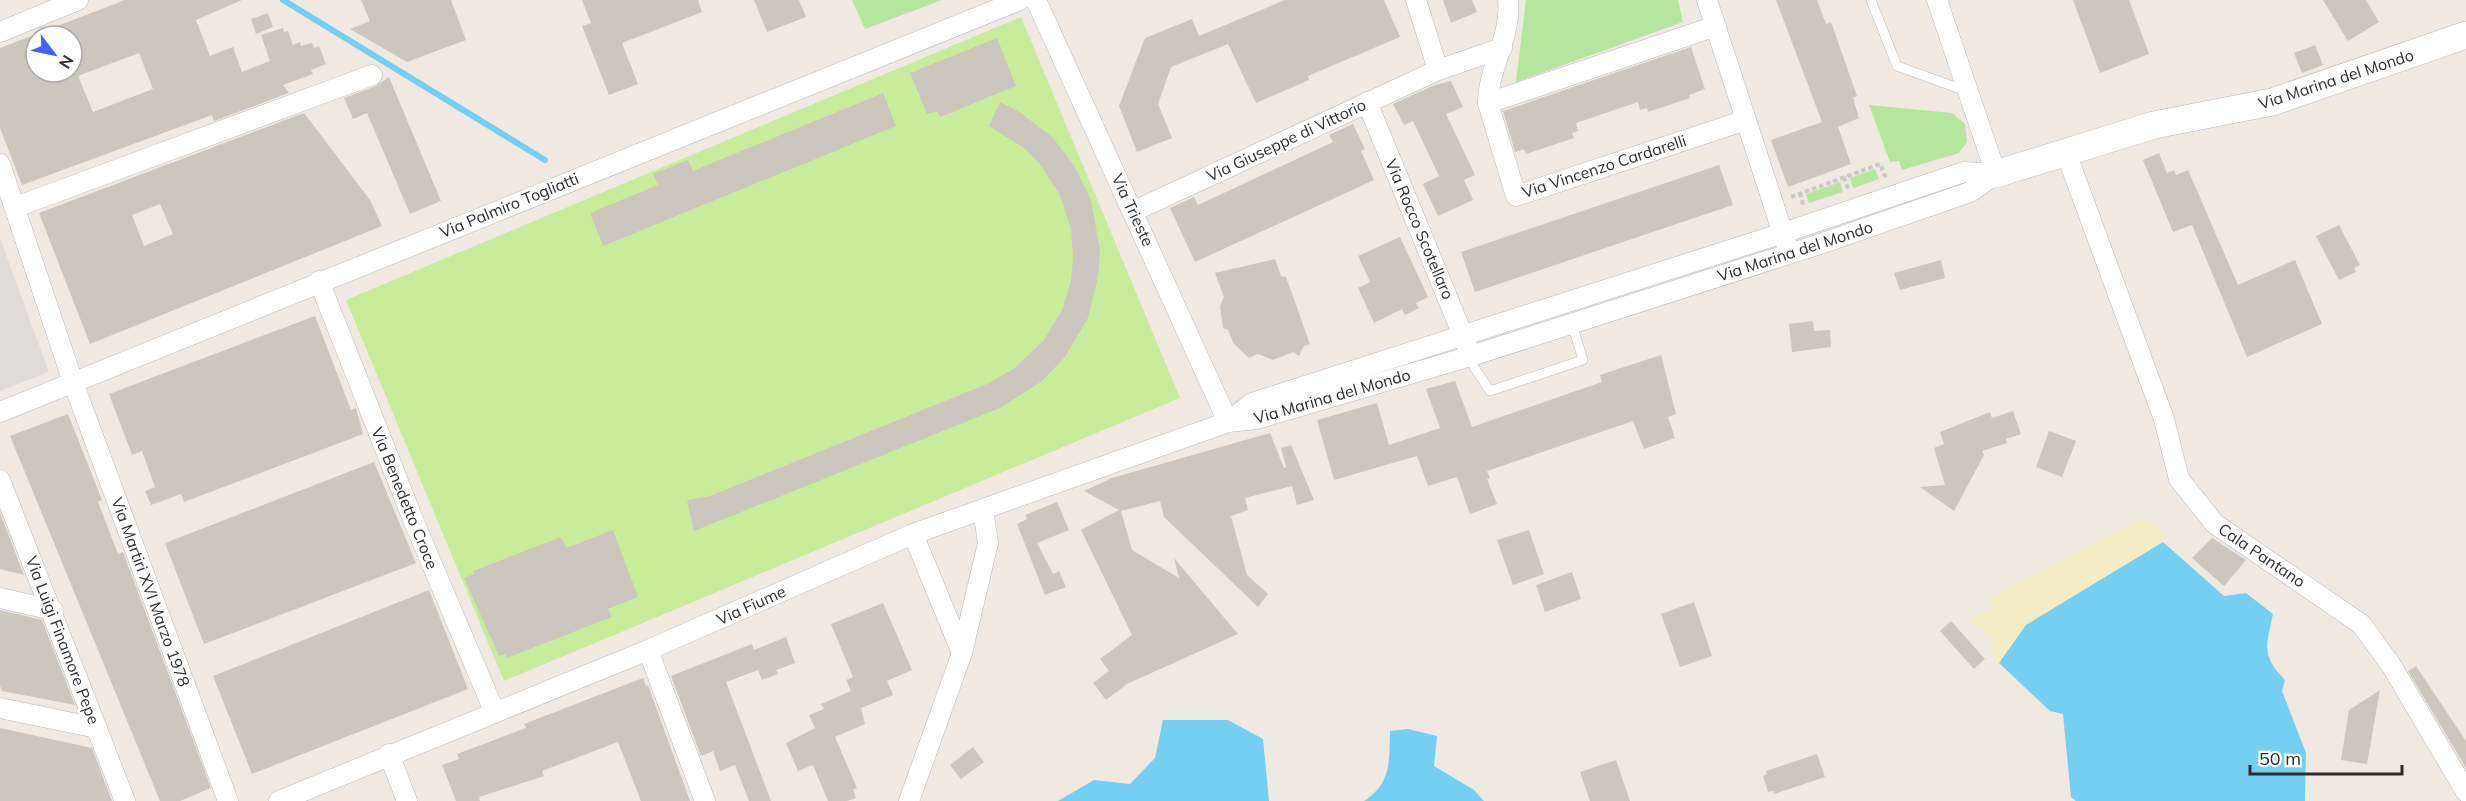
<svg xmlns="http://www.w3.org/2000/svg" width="2466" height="801" font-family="Mulish,sans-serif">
<rect width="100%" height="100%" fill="#efe9e1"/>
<g fill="#b6e59e">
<path d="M852 0H942L865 29Z"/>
<path d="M1526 0H1678L1683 22 1516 82Z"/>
<path d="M1869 105 1952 113 1965 124 1967 142 1959 153 1902 170 1899 161 1890 162Z"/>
<path d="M1875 169 1879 179 1853 188 1850 178Z"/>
<path d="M1840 182 1843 192 1809 203 1806 194Z"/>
</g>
<path fill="#f3ecc5" d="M2144 518 2163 531V542L2026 625 1999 663 1991 651 1993 638 1968 619 1994 607 1990 598Z"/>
<path fill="#c9ec9a" d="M1021 17 1180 398 504 681 346 300Z"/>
<path fill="#dfdcd8" d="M0 238 49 372 0 391Z"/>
<g fill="#75cff0">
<path d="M2163 542 2224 596 2246 593 2273 614C2266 646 2261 656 2285 680L2282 691 2306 753 2305 801H2076L2071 797 2063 714 2050 711 1999 663 2026 625Z"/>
<path d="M1163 720H1228L1263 739 1269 801H1058L1094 780 1130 784 1155 758Z"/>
<path d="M1408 729 1437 736 1434 766 1474 790 1484 801H1364C1392 783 1389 761 1390 731Z"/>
</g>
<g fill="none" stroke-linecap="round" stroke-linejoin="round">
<path stroke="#75cff0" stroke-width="6" d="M283 0 545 160"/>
</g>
<g fill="#cbc7bf" fill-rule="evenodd">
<path d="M125 0H242L196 20 210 56 233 47 242 72 270 61 261 35 283 28 284 32 288 31 293 45 300 42 301 46 312 43 314 48 319 46 326 64 311 70 313 74 283 85 289 93 214 121 212 115 22 185 0 128V48ZM36 36H72V72H36ZM139 53 153 89 93 112 78 76Z"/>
<path d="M361 0H451L466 40 407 62 350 29 370 21Z"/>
<path d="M582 0H698L702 12 622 43 638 84 609 95 582 26 591 23Z"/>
<path d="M754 0H799L806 17 767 32Z"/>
<path d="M1285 0H1384L1400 37 1308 76 1309 80 1256 103 1228 44 1171 67 1158 104 1172 138 1137 152 1119 106 1145 38 1192 19 1199 36Z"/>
<path d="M1443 0H1472L1477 12 1451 23Z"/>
<path d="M1776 0H1817L1826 24 1831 22 1857 96 1853 98 1859 118 1838 127 1851 164 1788 187 1771 140 1822 122Z"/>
<path d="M2073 0H2129L2149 54 2100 73Z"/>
<path d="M2323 0H2366L2379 22 2348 41Z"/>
<path d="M268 13 273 27 256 34 251 19Z"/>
<path d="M997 38 1016 86 940 117 937 111 927 114 910 73Z"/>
<path d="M2315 45 2323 65 2302 73 2294 53Z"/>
<path d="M1691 47 1705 89 1689 95 1690 98 1648 112 1647 108 1640 110 1638 102 1576 123 1578 131 1572 133 1574 138 1526 154 1524 149 1515 152 1503 111Z"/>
<path d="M389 77 441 201 410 214 367 113 353 119 344 98 376 86Z"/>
<path d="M1451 81 1463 107 1446 114 1475 175 1464 180 1473 200 1438 216 1423 184 1439 176 1413 121 1404 125 1393 104 1432 86Z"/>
<path d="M883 93 896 126 603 246 590 213 658 185 653 174 688 160 693 171Z"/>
<path d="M1000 102 1021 113 1052 137 1074 165 1091 200 1100 250 1098 277 1088 318 1065 357 1041 382 1000 408 694 531 687 500 710 496 987 384 1015 368 1044 340 1062 310 1071 281 1073 258 1071 229 1060 195 1039 163 1024 148 989 126Z"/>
<path d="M304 113 370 200 382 226 90 344 39 213ZM160 204 173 234 144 246 132 215Z"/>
<path d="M1353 124 1365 149 1361 151 1374 180 1195 262 1170 208 1194 197 1198 205 1333 142 1329 135Z"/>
<path d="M2159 153 2167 173 2174 170 2176 175 2188 170 2238 285 2295 260 2322 324 2247 357 2192 225 2173 232 2143 160Z"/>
<path d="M1719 165 1733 205 1475 292 1461 252Z"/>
<path d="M2339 225 2360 265 2354 268 2356 272 2339 280 2316 236Z"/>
<path d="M1400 237 1428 297 1416 303 1419 308 1405 315 1402 309 1374 323 1358 288 1370 282 1358 256Z"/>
<path d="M1275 259 1281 276 1286 277 1310 344 1304 346 1299 356 1293 352 1273 360 1258 354 1249 358 1234 344 1228 330 1223 328 1220 306 1224 297 1215 273Z"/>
<path d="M1941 260 1945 278 1900 290 1894 273Z"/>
<path d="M315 316 351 410 356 408 363 434 184 502 181 494 151 505 145 491 155 487 142 451 132 455 109 394Z"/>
<path d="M1813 321 1814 331 1830 330 1831 347 1792 352 1789 324Z"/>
<path d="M1661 355 1676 414 1668 417 1675 438 1644 449 1633 421 1487 471 1490 478 1487 479 1497 504 1470 514 1457 477 1428 486 1417 456 1334 480 1317 420 1377 403 1389 445 1440 428 1426 389 1455 381 1472 427 1602 382 1600 375Z"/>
<path d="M2013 411 2021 434 2006 439 2007 443 1982 451 1984 455 1954 511 1920 487 1945 485 1934 448 1944 444 1940 432 1990 412 1992 418Z"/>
<path d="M68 414 102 500 98 502 118 554 123 552 211 788 180 801H160L10 436Z"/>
<path d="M2049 431 2076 441 2062 477 2036 467Z"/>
<path d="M1270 433 1284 468 1286 467 1281 448 1291 445 1314 500 1297 505 1292 486 1245 498 1248 510 1231 516 1247 575 1268 594 1258 607 1164 517 1160 501 1121 511 1132 550 1179 578 1174 558 1238 634 1127 684 1106 700 1093 683 1109 671 1100 659 1132 635 1081 530 1119 510 1084 491 1112 478Z"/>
<path d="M374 462 416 563 204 644 165 543Z"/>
<path d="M1057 502 1069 530 1037 543 1053 574 1059 571 1066 587 1045 595 1017 524 1027 519 1025 515Z"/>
<path d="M0 513 24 575 0 569Z"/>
<path d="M613 530 638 597 608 609 612 617 507 658 505 654 499 656 464 578 474 574 473 571 561 537 566 548Z"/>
<path d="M1529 530 1544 574 1513 585 1497 540Z"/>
<path d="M2212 538 2246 560 2224 586 2192 558Z"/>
<path d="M1572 572 1581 599 1545 612 1536 585Z"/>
<path d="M429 590 468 689 252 774 213 676Z"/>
<path d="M1694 602 1712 656 1680 667 1661 614Z"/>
<path d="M883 603 912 670 887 681 893 695 861 708 865 724 835 737 857 788 853 790 856 798 847 801H828L813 765 798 771 786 743 815 728 809 715 824 709 821 704 851 691 846 680 853 677 831 624Z"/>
<path d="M0 610 42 620 75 705 2 691 0 686Z"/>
<path d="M1951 621 1985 659 1974 669 1940 631Z"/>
<path d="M786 637 795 663 776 670 778 674 762 680 758 670 726 682 771 801H749L735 765 720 771 713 751 701 756 671 676 752 644 754 650Z"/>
<path d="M2416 666 2466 741V768L2408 671Z"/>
<path d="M643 678 646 686 648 685 690 801H641L618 742 542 771 544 776 479 797 480 801H456L442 765 459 759 457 754 526 728 524 724Z"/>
<path d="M2380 690 2367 764 2341 760 2349 710Z"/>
<path d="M0 728 92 748 112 801H0Z"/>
<path d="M973 747 984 762 961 779 950 765Z"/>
<path d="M1817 754 1825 777 1774 794 1773 791 1768 792 1763 776 1767 774 1766 771Z"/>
<path d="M1616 760 1630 801H1590L1580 772Z"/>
</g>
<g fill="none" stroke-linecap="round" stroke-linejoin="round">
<defs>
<g id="lane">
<path d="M1871 0 1897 66 1966 91"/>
<path d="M1471 356 1474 367 1490 391 1583 360 1572 324"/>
</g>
<g id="street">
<path d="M1036 0 1228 422"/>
<path d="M1416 0 1438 70"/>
<path d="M1508 0C1512 36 1488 68 1488 103L1516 196 1746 120"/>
<path d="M1707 0 1786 243"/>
<path d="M1937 0 1996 174"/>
<path d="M0 32 78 0"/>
<path d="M1367 102 1468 348"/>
<path d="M1488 103 1716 26"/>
<path d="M2065 150 2164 419 2179 479 2215 524 2361 624 2391 665 2466 792"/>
<path d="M0 164 73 382 228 801"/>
<path d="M16 207 372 75"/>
<path d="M1134 211 1438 70 1502 48"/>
<path d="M319 281 414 522 495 713"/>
<path d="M0 412 1020 0"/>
<path d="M1228 422 1252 403 1783 233 1964 172 1996 174"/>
<path d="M0 480 125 801"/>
<path d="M913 534 962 653"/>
<path d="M0 598 53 610"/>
<path d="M648 650 705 801"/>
<path d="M0 708 97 728"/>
<path d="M389 754 407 801"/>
<path d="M279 801 648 650 913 534 1228 422 1257 419 1471 356 1817 245 1970 192 1996 174"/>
<path d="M909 801 962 653 988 543 983 509"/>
</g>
<path id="secondary" d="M1996 174 2154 125 2272 102 2466 35"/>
</defs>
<use href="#lane" stroke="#b4b7c1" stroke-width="10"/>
<use href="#street" stroke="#b4b7c1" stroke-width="21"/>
<use href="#secondary" stroke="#b4b7c1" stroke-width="28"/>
<g stroke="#c9c9c9" stroke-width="4" stroke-dasharray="4.5 3" stroke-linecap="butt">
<path d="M1844 177 1849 191"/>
<path d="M1800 193 1803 205"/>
<path d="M1791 197 1880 164 1886 178"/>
</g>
<use href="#lane" stroke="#fff" stroke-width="9"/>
<use href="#street" stroke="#fff" stroke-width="20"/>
<use href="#secondary" stroke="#fff" stroke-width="27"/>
</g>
<g text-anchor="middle" stroke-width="4.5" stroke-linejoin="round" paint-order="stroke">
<g font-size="16" fill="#2e2e2e" stroke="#fff">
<text transform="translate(2336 79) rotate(-18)" y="6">Via Marina del Mondo</text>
<text transform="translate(1286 140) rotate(-25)" y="6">Via Giuseppe di Vittorio</text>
<text transform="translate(1604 166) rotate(-18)" y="6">Via Vincenzo Cardarelli</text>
<text transform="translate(509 205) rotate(-22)" y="6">Via Palmiro Togliatti</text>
<text transform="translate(1133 210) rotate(65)" y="6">Via Trieste</text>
<text transform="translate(1420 229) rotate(67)" y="6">Via Rocco Scotellaro</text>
<text transform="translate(1795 251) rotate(-18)" y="6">Via Marina del Mondo</text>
<text transform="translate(1332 396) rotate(-16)" y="6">Via Marina del Mondo</text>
<text transform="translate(405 498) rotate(68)" y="6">Via Benedetto Croce</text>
<text transform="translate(2262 555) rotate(34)" y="6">Cala Pantano</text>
<text transform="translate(151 592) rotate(70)" y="6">Via Martiri XVI Marzo 1978</text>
<text transform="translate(751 605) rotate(-24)" y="6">Via Fiume</text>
<text transform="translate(63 640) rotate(69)" y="6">Via Luigi Finamore Pepe</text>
</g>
</g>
<g transform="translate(54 54) rotate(122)"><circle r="28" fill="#ffffff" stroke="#ababab" stroke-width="1.5"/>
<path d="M0-4.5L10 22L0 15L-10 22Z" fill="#4264fb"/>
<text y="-9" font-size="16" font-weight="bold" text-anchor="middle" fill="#2e2e2e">N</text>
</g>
<path d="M2250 765v9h152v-9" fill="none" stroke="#2e2e2e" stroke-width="3"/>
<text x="2259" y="765" font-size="18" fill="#2e2e2e" stroke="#ffffff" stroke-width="4.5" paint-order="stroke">50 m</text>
</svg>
